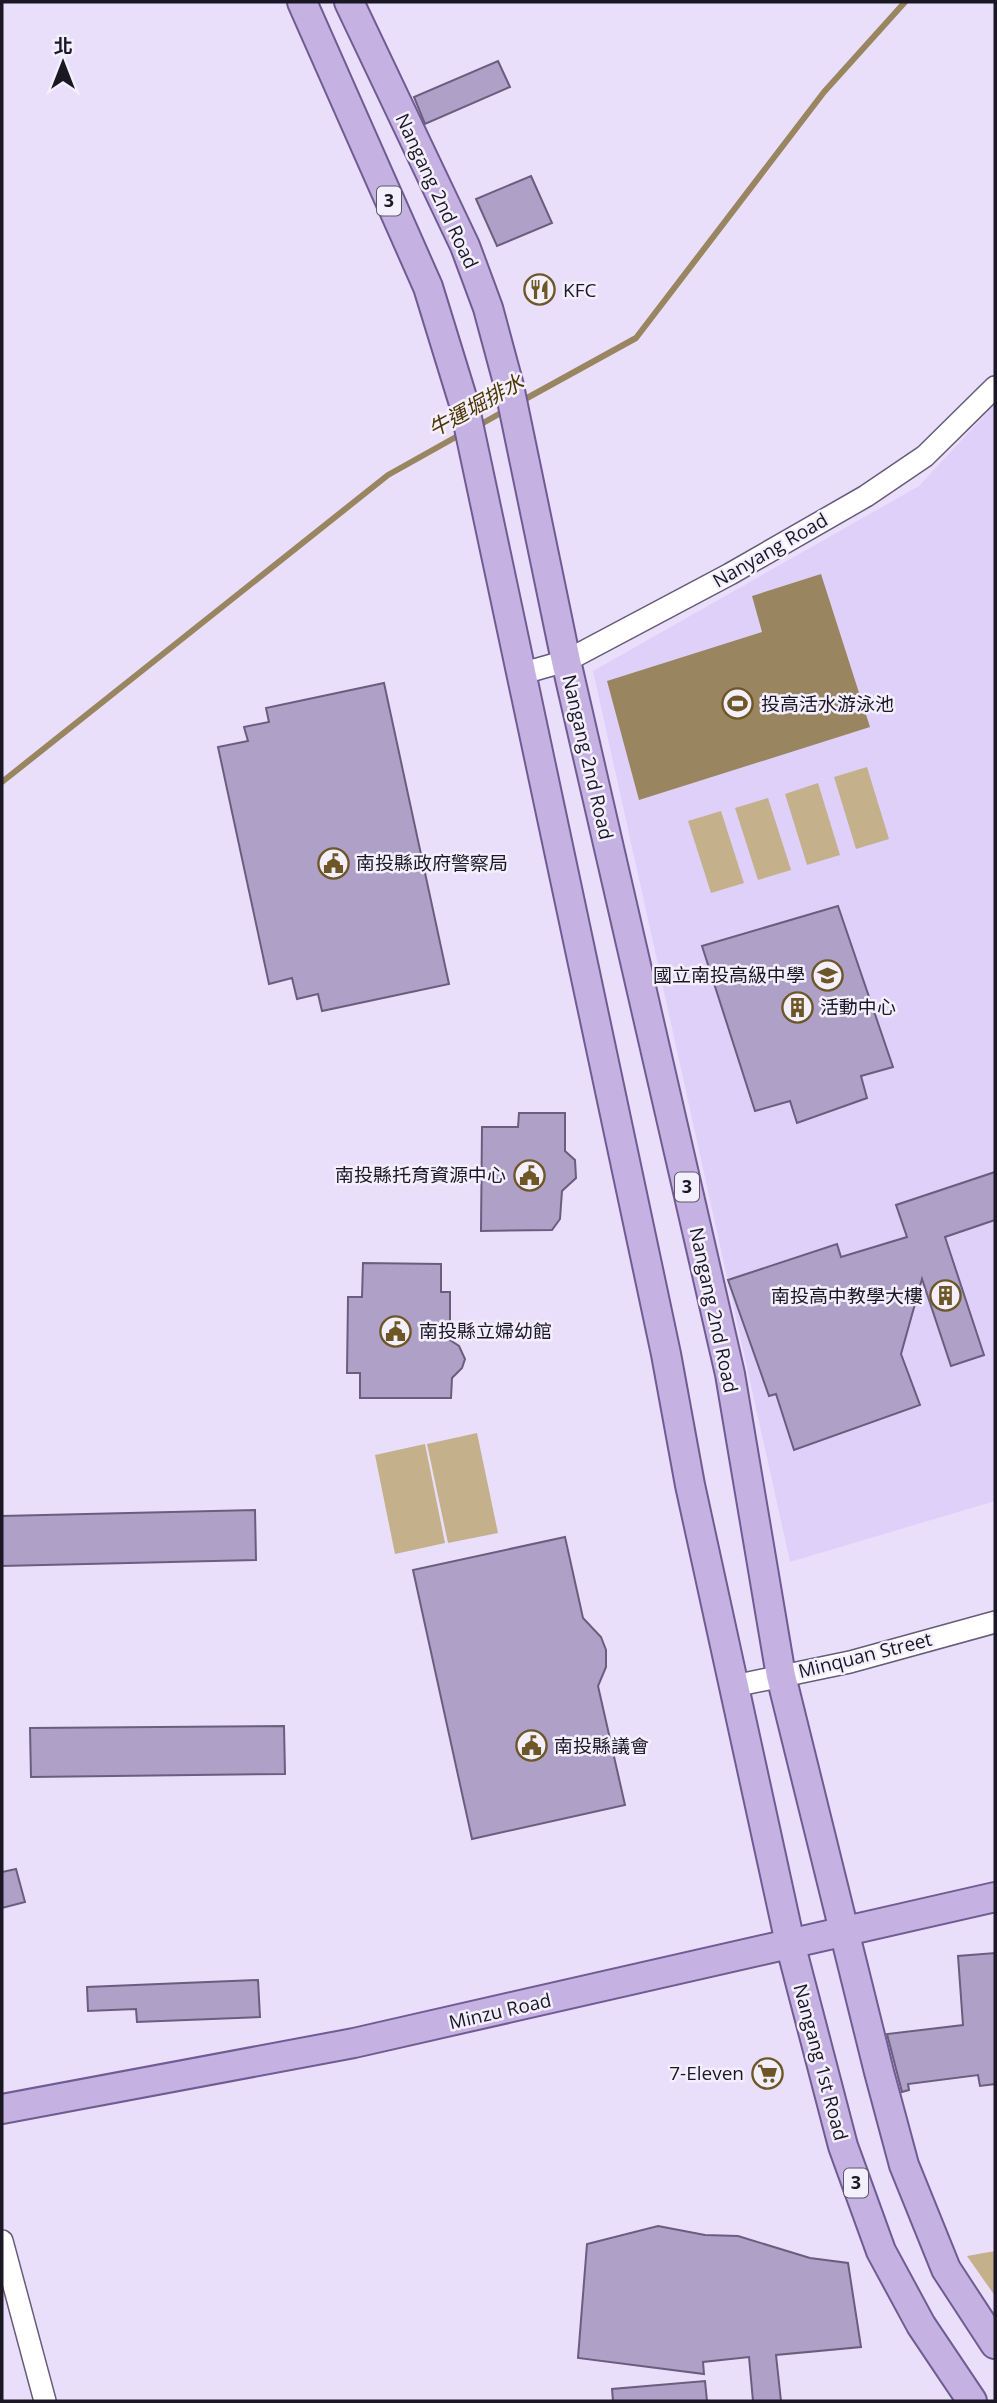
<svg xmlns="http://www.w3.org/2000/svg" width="997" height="2403" font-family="'Open Sans','Noto Sans TC',sans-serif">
<rect width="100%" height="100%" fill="#e9dffb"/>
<path fill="#dfd0fa" d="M995 404V1501L790 1562 593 671 919 486Z"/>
<g fill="#c4b08a">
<path d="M867 767 889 839 856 849 834 777Z"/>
<path d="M818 783 840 855 807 865 785 794Z"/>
<path d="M768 798 791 870 758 880 735 808Z"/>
<path d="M721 811 744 883 711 893 688 821Z"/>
<path d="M477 1433 498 1533 448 1543 427 1444Z"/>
<path d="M425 1444 445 1543 395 1554 375 1455Z"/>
<path d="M995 2251V2296L967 2256Z"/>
</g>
<path fill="#99855f" d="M821 574 870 727 639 800 607 681 762 632 752 596Z"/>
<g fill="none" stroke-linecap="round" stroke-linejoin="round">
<g stroke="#99855f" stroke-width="6">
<path d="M518 403 636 338 824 92 905 2"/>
<path d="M476 427 506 410"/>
<path d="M2 782 388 475 463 433"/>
</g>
</g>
<g fill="#aea0c7" stroke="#695e7d" stroke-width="2">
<path d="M498 61 510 87 425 124 414 97Z"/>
<path d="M531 176 552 223 497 246 476 199Z"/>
<path d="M384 683 449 984 322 1011 318 994 297 999 292 978 269 984 218 747 248 741 244 727 269 722 266 708Z"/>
<path d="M838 906 893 1067 861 1076 867 1098 797 1123 790 1101 755 1111 702 946Z"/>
<path d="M519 1113H565V1151L575 1160 576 1178 562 1191 560 1219 552 1230 481 1231 482 1127H518Z"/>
<path d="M995 1172V1220L945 1237 984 1355 951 1366 922 1279 901 1354 920 1405 794 1450 776 1394 769 1396 728 1280 837 1244 841 1257 907 1237 896 1205Z"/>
<path d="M363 1263 441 1264V1292H450V1340L459 1346 465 1359 462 1368 452 1378 451 1398H360V1373H347L348 1297H362Z"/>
<path d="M255 1510 256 1560 2 1566V1516Z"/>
<path d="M565 1537 583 1618 601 1637 606 1650V1667L598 1686 625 1805 472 1839 413 1570Z"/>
<path d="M284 1726 285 1774 31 1777 30 1728Z"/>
<path d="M16 1869 25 1902 2 1908V1872Z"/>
<path d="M995 1953V2084L980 2086 978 2075 908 2084 909 2090 902 2092 887 2034 963 2025 958 1956Z"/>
<path d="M258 1980 260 2017 137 2022 136 2009 88 2011 87 1987Z"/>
<path d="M658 2226 705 2235 738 2236 810 2258 848 2263 861 2347 776 2355 781 2401H753L749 2357 703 2362 704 2374 578 2358 587 2244Z"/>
<path d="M705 2381 707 2401H613L612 2389Z"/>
</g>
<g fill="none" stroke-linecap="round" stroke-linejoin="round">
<defs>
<g id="minor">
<path d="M520 674 566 661 730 574 866 496 925 456 995 387"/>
<path d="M734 1686 850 1662 995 1622"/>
<path d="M2 2241 45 2401"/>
</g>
<g id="major">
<path d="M302 2 428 287 464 404 666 1354 690 1485 790 1943 843 2146 881 2251 921 2325 972 2401"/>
<path d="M349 2 465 246 488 308 509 386 566 661 730 1374 781 1676 879 2072 904 2165 946 2269 995 2344"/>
<path d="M2 2109 354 2043 995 1897"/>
</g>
</defs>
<use href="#minor" stroke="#665b79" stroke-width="24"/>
<use href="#major" stroke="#705b92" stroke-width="32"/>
<use href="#minor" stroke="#fff" stroke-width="21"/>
<use href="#major" stroke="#c5b2e2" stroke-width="28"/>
</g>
<defs>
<symbol id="restaurant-ring" viewBox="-11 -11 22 22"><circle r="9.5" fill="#f4effd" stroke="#6e5727" stroke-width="1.5"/><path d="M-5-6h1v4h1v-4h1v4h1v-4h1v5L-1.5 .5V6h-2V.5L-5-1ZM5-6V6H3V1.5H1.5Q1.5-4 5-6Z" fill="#6e5727"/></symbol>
<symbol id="stadium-ring" viewBox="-11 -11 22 22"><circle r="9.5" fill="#f4effd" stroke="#6e5727" stroke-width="1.5"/><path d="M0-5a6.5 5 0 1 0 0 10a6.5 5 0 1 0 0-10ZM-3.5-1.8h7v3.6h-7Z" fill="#6e5727"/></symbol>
<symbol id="civic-ring" viewBox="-11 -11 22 22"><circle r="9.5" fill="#f4effd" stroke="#6e5727" stroke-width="1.5"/><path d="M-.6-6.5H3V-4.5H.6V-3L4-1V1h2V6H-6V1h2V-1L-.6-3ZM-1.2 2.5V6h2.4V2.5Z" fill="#6e5727"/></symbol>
<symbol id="school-ring" viewBox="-11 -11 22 22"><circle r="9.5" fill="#f4effd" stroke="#6e5727" stroke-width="1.5"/><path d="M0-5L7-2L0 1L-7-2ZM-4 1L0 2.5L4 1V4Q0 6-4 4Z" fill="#6e5727"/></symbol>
<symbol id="building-ring" viewBox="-11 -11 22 22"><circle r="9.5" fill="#f4effd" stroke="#6e5727" stroke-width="1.5"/><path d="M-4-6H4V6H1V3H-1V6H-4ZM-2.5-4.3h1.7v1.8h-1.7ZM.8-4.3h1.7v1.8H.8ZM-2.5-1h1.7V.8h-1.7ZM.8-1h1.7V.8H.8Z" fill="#6e5727"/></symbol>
<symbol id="supermarket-ring" viewBox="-11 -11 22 22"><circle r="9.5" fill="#f4effd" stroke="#6e5727" stroke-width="1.5"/><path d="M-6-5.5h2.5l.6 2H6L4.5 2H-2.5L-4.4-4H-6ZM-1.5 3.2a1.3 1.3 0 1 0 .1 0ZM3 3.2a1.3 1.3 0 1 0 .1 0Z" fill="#6e5727"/></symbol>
</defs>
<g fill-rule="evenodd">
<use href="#restaurant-ring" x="522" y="272" width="35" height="35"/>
<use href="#stadium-ring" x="720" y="686" width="35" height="35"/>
<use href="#civic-ring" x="316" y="846" width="35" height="35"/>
<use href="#school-ring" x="810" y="958" width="35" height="35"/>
<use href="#building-ring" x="780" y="990" width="35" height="35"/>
<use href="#civic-ring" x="512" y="1158" width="35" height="35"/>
<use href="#building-ring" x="928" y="1278" width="35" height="35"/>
<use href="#civic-ring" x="378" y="1314" width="35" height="35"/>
<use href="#civic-ring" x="514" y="1728" width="35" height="35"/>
<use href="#supermarket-ring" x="750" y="2056" width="35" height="35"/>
</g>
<g text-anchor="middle" stroke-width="5" stroke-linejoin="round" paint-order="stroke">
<g fill="#f4effd" stroke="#5d5865" stroke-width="2">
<rect x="377" y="186.5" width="24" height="29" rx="5"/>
<rect x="675" y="1172.5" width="24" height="29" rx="5"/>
<rect x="844" y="2168.5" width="24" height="29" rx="5"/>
</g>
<g font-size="18" font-weight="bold" fill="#1c1724">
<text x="389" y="207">3</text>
<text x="687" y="1193">3</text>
<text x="856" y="2189">3</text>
</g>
<g font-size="19" fill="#1c1724" stroke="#f4effd">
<text transform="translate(437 191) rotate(65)" y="7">Nangang 2nd Road</text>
<text transform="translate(770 550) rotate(-30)" y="7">Nanyang Road</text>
<text transform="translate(588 757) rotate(77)" y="7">Nangang 2nd Road</text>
<text transform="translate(714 1310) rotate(78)" y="7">Nangang 2nd Road</text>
<text transform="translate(865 1655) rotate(-14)" y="7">Minquan Street</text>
<text transform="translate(500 2011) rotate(-13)" y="7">Minzu Road</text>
<text transform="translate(821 2062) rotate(75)" y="7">Nangang 1st Road</text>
</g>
<g font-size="19" fill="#1c1724" stroke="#f4effd" text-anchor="start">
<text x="563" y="297">KFC</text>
<text x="761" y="711">投高活水游泳池</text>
<text x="356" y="870">南投縣政府警察局</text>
<text x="805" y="982" text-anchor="end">國立南投高級中學</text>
<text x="820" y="1014">活動中心</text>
<text x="506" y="1182" text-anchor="end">南投縣托育資源中心</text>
<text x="923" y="1303" text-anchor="end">南投高中教學大樓</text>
<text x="419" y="1338">南投縣立婦幼館</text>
<text x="554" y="1753">南投縣議會</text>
<text x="744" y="2080" text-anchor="end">7-Eleven</text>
</g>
<g font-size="21" font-style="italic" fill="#4b3501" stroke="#f4effd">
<text transform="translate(476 406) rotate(-29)" y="7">牛運堀排水</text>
</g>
</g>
<rect width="997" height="2403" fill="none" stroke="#1c1724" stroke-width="7"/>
<g transform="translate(63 63)" stroke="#f4effd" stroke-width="5" paint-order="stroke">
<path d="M0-5L12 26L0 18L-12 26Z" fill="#1c1724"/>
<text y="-10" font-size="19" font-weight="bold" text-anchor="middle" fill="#1c1724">北</text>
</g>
</svg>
